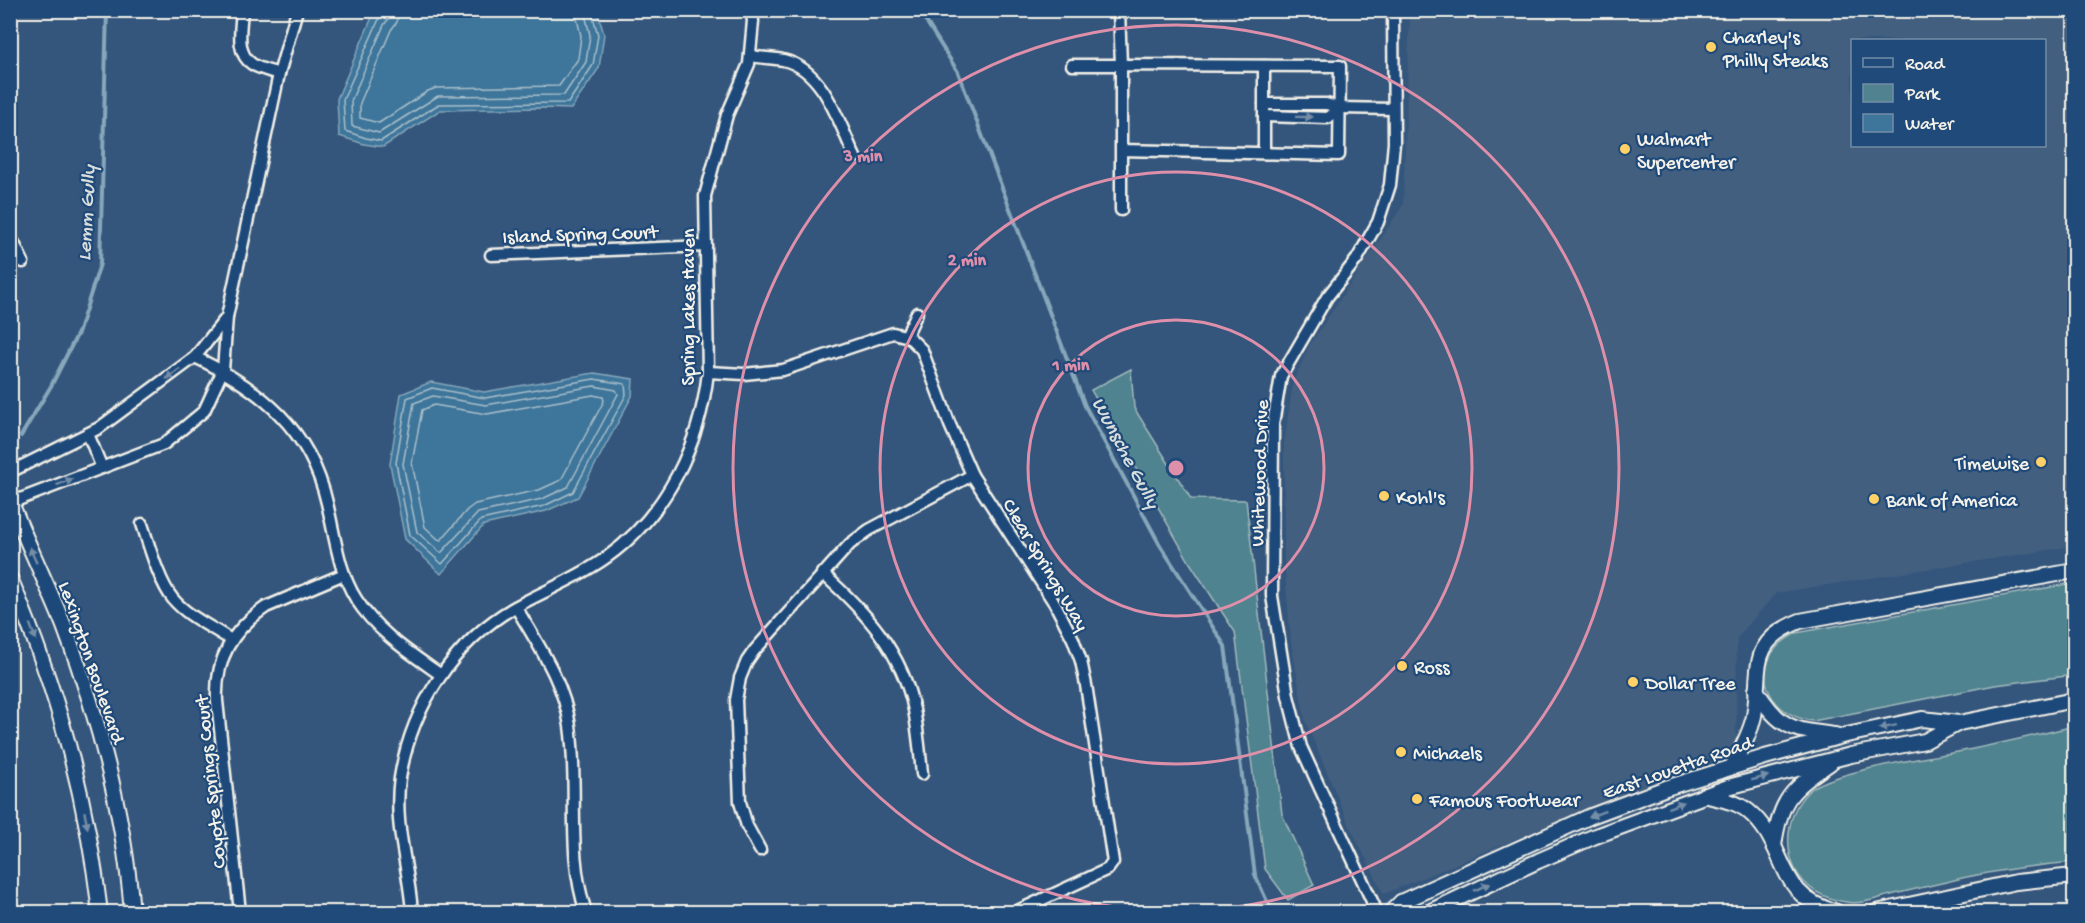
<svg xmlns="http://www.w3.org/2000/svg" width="2085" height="923" font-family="'Gochi Hand',sans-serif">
<rect width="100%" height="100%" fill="#34567d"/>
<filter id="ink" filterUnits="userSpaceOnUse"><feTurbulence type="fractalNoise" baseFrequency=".0167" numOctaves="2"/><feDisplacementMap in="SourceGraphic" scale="12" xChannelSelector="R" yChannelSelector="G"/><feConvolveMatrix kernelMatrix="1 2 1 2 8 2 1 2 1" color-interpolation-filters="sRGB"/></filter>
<g filter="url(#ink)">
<path fill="#425e7f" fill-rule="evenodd" d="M1410 11H2074V546L1776 593 1737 638 1736 747 1384 894 1351 829 1305 720 1291 642 1284 561V444L1293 382 1309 346 1403 205ZM1852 40H2044V146H1852Z"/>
<g fill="#50838f" stroke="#a2babc" stroke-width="1.5">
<path d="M1131 369 1134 408 1191 499 1246 500 1282 814 1314 885 1288 900 1265 869 1235 632 1190 563 1091 390Z"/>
<path d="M2074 583V675L1995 685 1813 721C1779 717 1755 688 1771 655 1776 645 1787 638 1796 633Z"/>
<path d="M2074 726V862C2037 865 1999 870 1962 878 1938 884 1915 889 1891 895 1877 898 1861 905 1846 902 1825 899 1805 889 1795 869 1783 844 1788 809 1810 790 1833 771 1930 757 1963 751 2001 743 2038 735 2074 726Z"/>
</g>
<g fill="#3e759b" stroke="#87a7ba" stroke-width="1.5">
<path d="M382 11H597L604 34 599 68 571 109 538 108 440 110 383 147 364 144 339 136 337 99 373 15Z"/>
<path d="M594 373 633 379 632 396 578 497 546 511 484 525 441 574 405 539 390 464 401 394 431 382 484 392Z"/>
</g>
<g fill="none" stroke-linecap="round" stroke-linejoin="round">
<g stroke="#abbfc9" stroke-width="1.5">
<path d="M383 10 343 100 345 131 366 138 381 141 439 104 568 103 593 65 598 35 591 10"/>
<path d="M390 10 389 18 384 25 351 101 352 126 379 133 438 96 564 95 586 62 590 35 584 10"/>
<path d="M399 10 397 22 391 30 360 103V118L379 123 428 91 436 88 559 86 578 59 581 36 575 10"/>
<path d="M594 379 625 384 626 395 573 492 544 506 481 520 442 564 410 535 396 463 407 398 432 388 485 398Z"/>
<path d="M594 386 616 390 618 394 568 487 542 499 478 513 441 553 417 532 403 464 414 403 433 396 486 405Z"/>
<path d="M593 395 603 397 604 401 561 480 539 490 475 504 467 510 441 540 438 539 425 527 412 463 422 410 434 405 487 414Z"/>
</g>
<g stroke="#87a7ba" stroke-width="4">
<path d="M919 10 958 72 1085 406 1160 545 1225 646 1255 875 1272 912"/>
<path d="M21 436 51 386 79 331 100 264 107 10"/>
</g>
<defs>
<g id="minor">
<path d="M242 10C241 27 235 53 252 64 259 69 270 71 279 74"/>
<path d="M751 56C761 58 773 58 783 60 824 69 839 123 855 157"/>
<path d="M1072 65H1121L1119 10"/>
<path d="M1264 66V153"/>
<path d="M1264 104H1326L1340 108 1393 109"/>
<path d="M1264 116 1328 118 1340 108"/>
<path d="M1121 210V65L1340 66 1339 155 1121 150"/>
<path d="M10 235 23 262"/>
<path d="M491 255 706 246"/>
<path d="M906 336 917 313"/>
<path d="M195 357C261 389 310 429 327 503 335 536 338 570 356 599 377 632 410 653 441 675"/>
<path d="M708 372 744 374 783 370 893 333 909 337 922 350 950 425 972 475 1055 604 1073 639 1081 661 1086 685 1113 862 1108 869 1015 912"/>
<path d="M88 434 102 468"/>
<path d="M10 472 99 428 195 357 227 317"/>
<path d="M10 503 164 444 204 411 223 370 227 317 279 74 297 10"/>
<path d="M142 524C149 545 159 582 173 599 187 616 212 627 231 640"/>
<path d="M822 573C865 611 902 651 914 710 918 731 920 753 922 774"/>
<path d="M516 607C538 645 564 682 570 726 579 788 566 853 586 912"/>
<path d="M760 850 747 826 740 802 736 700 740 678 747 661 754 651 850 544 869 530 972 475"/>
<path d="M240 912 217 701C215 659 232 630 266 607L344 574"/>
<path d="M412 912C409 867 393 824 400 778 411 708 453 642 515 607 546 590 578 578 607 557 667 514 700 444 708 372L705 196 727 115 749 64 753 21 751 10"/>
<path d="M1377 912 1301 747 1288 696 1272 596 1273 424 1281 376 1327 297 1357 259 1378 222 1390 185 1394 143 1393 10"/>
</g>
<g id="secondary">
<path d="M10 500C27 543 47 584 64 626 99 718 124 814 132 912"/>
<path d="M10 578C57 689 86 793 100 912"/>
<path d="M1756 690C1780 729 1792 730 1835 735"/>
<path d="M1732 767C1740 751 1750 735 1754 716 1762 670 1746 643 1800 621L2074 571"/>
<path d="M1704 795C1719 799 1736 801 1748 811 1789 844 1774 898 1837 912"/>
<path d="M1774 846C1780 798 1792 789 1830 763"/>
<path d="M1391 912 1401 902 1591 816 1666 788 1765 757 1842 736 1922 719 1959 723"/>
<path d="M1429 912 1538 861 1593 837 1728 787 1851 755 1925 741 1959 723 2074 700"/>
<path d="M1876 912 2016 882 2074 876"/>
</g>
</defs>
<use href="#minor" stroke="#f4f1e8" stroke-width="15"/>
<use href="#secondary" stroke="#f4f1e8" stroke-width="18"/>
<use href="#minor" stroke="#1f4a7a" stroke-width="10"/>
<use href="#secondary" stroke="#1f4a7a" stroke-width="14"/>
</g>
<defs><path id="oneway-solid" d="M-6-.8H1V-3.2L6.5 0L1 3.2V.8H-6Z" transform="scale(1.5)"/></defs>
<g fill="#748da6">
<use href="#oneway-solid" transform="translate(1304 117) rotate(1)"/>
<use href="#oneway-solid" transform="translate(173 374) rotate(143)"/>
<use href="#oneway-solid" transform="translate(65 482) rotate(-21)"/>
<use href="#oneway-solid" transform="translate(33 555) rotate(-114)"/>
<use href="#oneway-solid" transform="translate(33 632) rotate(69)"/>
<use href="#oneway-solid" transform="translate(1888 727) rotate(168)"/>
<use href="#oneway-solid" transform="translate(1760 778) rotate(-15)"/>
<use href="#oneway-solid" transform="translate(1676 805) rotate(-20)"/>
<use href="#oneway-solid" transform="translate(1597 814) rotate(159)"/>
<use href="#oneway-solid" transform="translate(86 820) rotate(79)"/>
<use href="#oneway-solid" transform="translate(1482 887) rotate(-25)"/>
</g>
</g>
<g fill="none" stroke="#de8fa9" stroke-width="3">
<circle cx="1176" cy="468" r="148"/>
<circle cx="1176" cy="468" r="296"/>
<circle cx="1176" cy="468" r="443"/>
</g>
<g fill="#ffd166" stroke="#1f4a7a" stroke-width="2">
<circle cx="1711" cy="47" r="6"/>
<circle cx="1625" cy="149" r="6"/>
<circle cx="2041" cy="462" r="6"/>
<circle cx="1384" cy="496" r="6"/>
<circle cx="1874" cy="499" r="6"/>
<circle cx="1402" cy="666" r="6"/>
<circle cx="1633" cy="682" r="6"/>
<circle cx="1401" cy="752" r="6"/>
<circle cx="1417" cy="799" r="6"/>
</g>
<g text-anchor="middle" stroke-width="4.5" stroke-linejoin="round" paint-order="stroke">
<g font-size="20" fill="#f4f1e8" stroke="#1f4a7a" text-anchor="start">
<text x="1723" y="43">Charley's<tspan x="1723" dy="23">Philly Steaks</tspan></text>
<text x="1637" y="145">Walmart<tspan x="1637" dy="23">Supercenter</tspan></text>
<text x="2029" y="469" text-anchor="end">Timewise</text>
<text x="1396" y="503">Kohl's</text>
<text x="1886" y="506">Bank of America</text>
<text x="1414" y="673">Ross</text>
<text x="1645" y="689">Dollar Tree</text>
<text x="1413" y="759">Michaels</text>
<text x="1429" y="806">Famous Footwear</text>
</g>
<g font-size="20" fill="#f4f1e8" stroke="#1f4a7a">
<text transform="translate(580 233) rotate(-2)" y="7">Island Spring Court</text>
<text transform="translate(687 307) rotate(-90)" y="7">Spring Lakes Haven</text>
<text transform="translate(1258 473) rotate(-88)" y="7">Whitewood Drive</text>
<text transform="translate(1047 564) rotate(59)" y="7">Clear Springs Way</text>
<text transform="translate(93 662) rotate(71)" y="7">Lexington Boulevard</text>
<text transform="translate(1677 766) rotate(-19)" y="7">East Louetta Road</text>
<text transform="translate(209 782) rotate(-96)" y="7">Coyote Springs Court</text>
</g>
<g font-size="21" font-style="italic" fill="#d9dedc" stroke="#1f4a7a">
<text transform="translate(85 213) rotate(-87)" y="7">Lemm Gully</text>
<text transform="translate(1127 452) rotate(62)" y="7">Wunsche Gully</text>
</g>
</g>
<circle cx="1176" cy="468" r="9" fill="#de8fa9" stroke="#1f4a7a" stroke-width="3"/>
<g font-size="18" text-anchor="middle" font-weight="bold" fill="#de8fa9" stroke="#1f4a7a" stroke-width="4.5" stroke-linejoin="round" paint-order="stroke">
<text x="863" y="161">3 min</text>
<text x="967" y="265">2 min</text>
<text x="1071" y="370">1 min</text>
</g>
<rect width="2085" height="923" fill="none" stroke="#1f4a7a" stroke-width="36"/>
<rect x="18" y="18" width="2049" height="887" fill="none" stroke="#f4f1e8" stroke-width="2" filter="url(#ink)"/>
<rect x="1851" y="39" width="195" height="108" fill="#1f4a7a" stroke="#748da6" stroke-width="1.5"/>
<rect x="1863" y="58" width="30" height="9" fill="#1f4a7a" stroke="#748da6" stroke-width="1.5"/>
<text x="1905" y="69" font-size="18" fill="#f4f1e8">Road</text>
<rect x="1863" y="84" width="30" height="18" fill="#50838f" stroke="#748da6" stroke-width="1.5"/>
<text x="1905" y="99" font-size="18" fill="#f4f1e8">Park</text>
<rect x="1863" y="114" width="30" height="18" fill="#3e759b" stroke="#748da6" stroke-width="1.5"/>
<text x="1905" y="129" font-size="18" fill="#f4f1e8">Water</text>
</svg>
